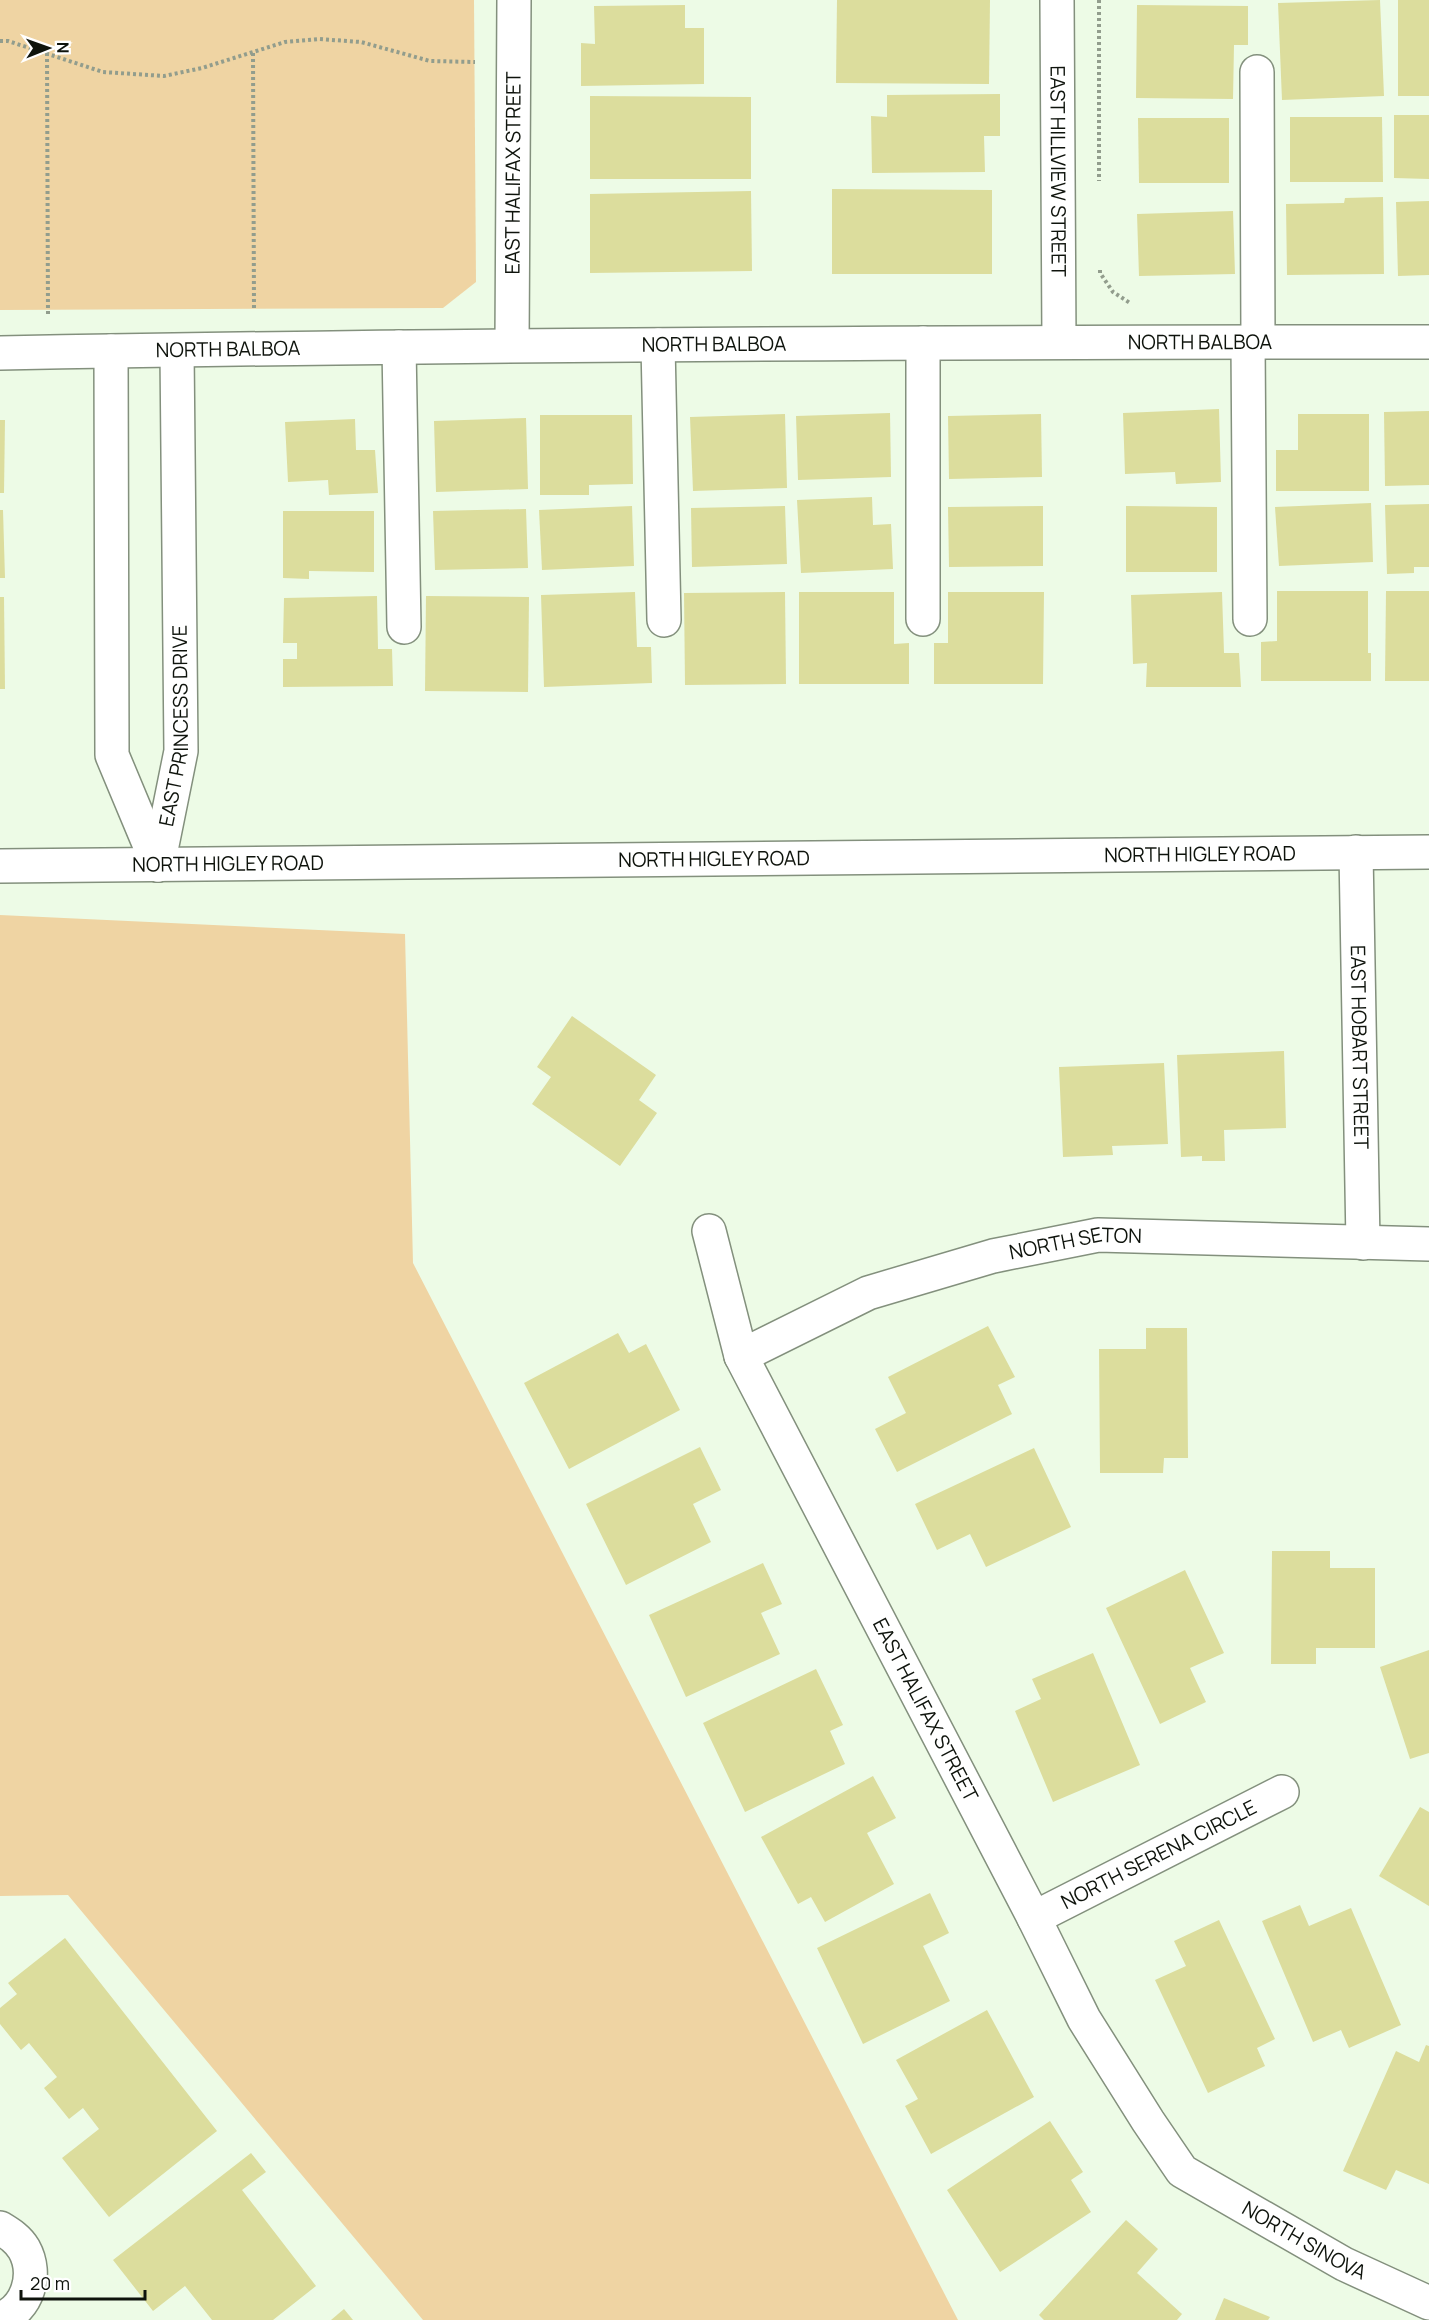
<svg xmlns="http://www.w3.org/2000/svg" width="1429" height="2320" font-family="Manrope,sans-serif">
<rect width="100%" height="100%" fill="#edfbe6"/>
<g fill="#efd4a3">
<path d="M0 0H474L476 282 443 308 0 310Z"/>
<path d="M0 915 405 934 413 1263 958 2320H423L68 1895 0 1896Z"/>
</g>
<g fill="#dcdd9d">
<path d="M837 0H990L989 84 836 83Z"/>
<path d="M1380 0 1384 96 1282 100 1278 3Z"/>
<rect x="1398" y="0" width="31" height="96"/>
<path d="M685 5V28H704V84L581 86V43L595 44 594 6Z"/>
<path d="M1137 5 1248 6V45H1234L1233 99 1136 98Z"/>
<path d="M1000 94V136H984L985 172 872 173 871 116 887 117V95Z"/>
<path d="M590 96 751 97V179H590Z"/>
<path d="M1394 115H1429V179L1394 178Z"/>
<path d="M1290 117H1382L1383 182H1290Z"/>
<path d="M1138 118H1229V183H1139Z"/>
<path d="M832 189 992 190V274H832Z"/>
<path d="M751 191 752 271 590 273V194Z"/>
<path d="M1383 197 1384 274 1287 275 1286 204 1344 203 1345 198Z"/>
<path d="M1429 201V275L1398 276 1396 202Z"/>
<path d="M1233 211 1235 274 1139 276 1137 214Z"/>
<path d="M1219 409 1221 482 1176 484 1175 472 1125 474 1123 413Z"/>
<path d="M1429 411V485L1385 486 1384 412Z"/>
<path d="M890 413 891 477 798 480 796 416Z"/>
<path d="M785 414 787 488 693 491 690 417Z"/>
<path d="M1041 414 1042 477 949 479 948 416Z"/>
<path d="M1298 414H1369V491H1276V450H1298Z"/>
<path d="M540 415H632L633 484 589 485V495H540Z"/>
<path d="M526 418 528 489 436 492 434 421Z"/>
<path d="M355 419 356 450H375L378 493 329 495 328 480 288 482 285 422Z"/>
<path d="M0 420H5L4 493H0Z"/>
<path d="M872 497 873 525 891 524 893 569 801 573 797 500Z"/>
<path d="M1371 503 1373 562 1279 566 1275 507Z"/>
<path d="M1429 504V567H1414V573L1387 574 1385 505Z"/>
<path d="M632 506 634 566 542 570 539 510Z"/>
<path d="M785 506 787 564 692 567 691 508Z"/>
<path d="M1043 506V566L949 567 948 507Z"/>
<path d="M1126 506 1217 507V572H1126Z"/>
<path d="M526 509 528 568 435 570 433 511Z"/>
<path d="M0 510H3L5 578H0Z"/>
<path d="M283 511H374V572L309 571V579L283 578Z"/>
<path d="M1277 591H1368V653H1371V681H1261V642L1277 641Z"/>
<path d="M1386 591H1429V681H1385Z"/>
<path d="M635 592 637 647H651L652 683 544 687 541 595Z"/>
<path d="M785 592 786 684 685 685 684 593Z"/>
<path d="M799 592H894V644L909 643V684H799Z"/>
<path d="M948 592H1044L1043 684H934V643H948Z"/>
<path d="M1222 592 1224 653H1239L1241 687H1146L1147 663 1133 664 1131 595Z"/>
<path d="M377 596 378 649H392L393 686 283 687V659H297V643H283L284 598Z"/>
<path d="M426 596 529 597 528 692 425 691Z"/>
<path d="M0 597H4L5 689H0Z"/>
<path d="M572 1016 656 1075 639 1100 657 1113 620 1166 532 1104 551 1077 537 1067Z"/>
<path d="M1284 1051 1286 1128 1224 1130 1225 1161H1202V1156L1181 1157 1177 1055Z"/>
<path d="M1164 1063 1168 1144 1112 1146 1113 1155 1063 1157 1059 1067Z"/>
<path d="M988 1326 1015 1377 998 1385 1012 1414 897 1472 875 1429 906 1413 888 1377Z"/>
<path d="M1146 1328H1187L1188 1458H1164L1163 1473H1100L1099 1349H1146Z"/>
<path d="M618 1333 629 1353 646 1344 680 1410 569 1469 524 1383Z"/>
<path d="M700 1447 721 1490 693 1504 711 1542 626 1585 586 1504Z"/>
<path d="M1034 1448 1071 1527 986 1567 970 1534 937 1550 915 1504Z"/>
<path d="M1272 1551H1330V1568H1375V1648H1316V1664H1271Z"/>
<path d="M763 1563 782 1604 761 1613 780 1654 686 1697 649 1615Z"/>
<path d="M1185 1570 1224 1653 1190 1668 1206 1702 1160 1724 1106 1608Z"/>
<path d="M1429 1650V1753L1410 1759 1380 1667Z"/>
<path d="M1093 1653 1140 1765 1053 1802 1015 1711 1041 1699 1032 1679Z"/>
<path d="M816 1669 843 1725 830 1731 845 1764 745 1812 703 1723Z"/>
<path d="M873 1776 896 1818 867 1833 894 1884 825 1922 811 1897 798 1904 761 1837Z"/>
<path d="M1420 1807 1429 1812V1906L1379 1876Z"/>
<path d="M930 1893 949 1933 923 1946 950 2001 863 2044 817 1948Z"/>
<path d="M1300 1905 1309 1926 1351 1908 1401 2025 1349 2048 1341 2030 1313 2042 1262 1921Z"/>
<path d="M1219 1920 1275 2039 1257 2048 1265 2066 1208 2093 1155 1980 1186 1966 1174 1941Z"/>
<path d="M65 1938 217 2131 109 2217 62 2158 99 2129 83 2108 69 2119 44 2088 57 2077 29 2043 21 2050 0 2024V2008L17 1994 8 1983Z"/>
<path d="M987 2010 1034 2097 931 2154 905 2106 918 2099 896 2060Z"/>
<path d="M1426 2045 1429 2046V2184L1396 2170 1386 2190 1343 2171 1396 2051 1419 2062Z"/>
<path d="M1050 2121 1083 2172 1071 2180 1091 2212 1000 2272 947 2190Z"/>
<path d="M251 2153 266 2172 242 2190 316 2286 273 2320H212L185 2286 153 2311 113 2260Z"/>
<path d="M1126 2220 1158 2249 1137 2273 1182 2314 1177 2320H1044L1039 2315Z"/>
<path d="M1224 2298 1270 2317 1268 2320H1215Z"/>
<path d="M344 2309 353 2320H331Z"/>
</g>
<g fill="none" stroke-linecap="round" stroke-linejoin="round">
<defs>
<g id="minor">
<path id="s1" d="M1057 0 1059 342"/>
<path d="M1257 72 1258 342"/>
<path d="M1248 342 1250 619"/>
<path id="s2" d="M512 345 514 0"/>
<path d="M658 345 664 620"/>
<path d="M399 347 404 627"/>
<path d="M111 351 112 755 158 865"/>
<path id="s3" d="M0 353C476 344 953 342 1429 342"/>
<path d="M923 619V343"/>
<path id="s4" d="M1356 852 1363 1243"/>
<path id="s5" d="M158 865 181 751 177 351"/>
<path id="s6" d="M709 1231 741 1356 1034 1918 1084 2019 1148 2121 1182 2171 1344 2264 1429 2303"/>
<path id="s7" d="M741 1356 868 1293 993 1256 1098 1235 1429 1244"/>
<path id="s8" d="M1034 1918 1282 1792"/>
<path d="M0 2228C10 2234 18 2239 24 2249 38 2274 28 2309 0 2319"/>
</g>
<g id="major">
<path id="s9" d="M0 866 1429 852"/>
</g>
</defs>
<use href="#minor" stroke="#83907d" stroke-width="36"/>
<use href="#major" stroke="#83907d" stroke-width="36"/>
<g stroke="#929d8d" stroke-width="4" stroke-dasharray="3 3" stroke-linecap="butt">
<path d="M1099 0V181"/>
<path d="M0 41H8L103 72 164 76 202 68 285 42 319 39 361 42 430 61 475 62"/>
<path d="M47 53 48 314"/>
<path d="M253 53 254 310"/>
<path d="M1100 270V273L1113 292 1130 303"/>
</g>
<use href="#minor" stroke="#fff" stroke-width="33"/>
<use href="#major" stroke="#fff" stroke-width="33"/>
</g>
<g text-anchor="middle" stroke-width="6" stroke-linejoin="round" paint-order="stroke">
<g font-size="20" fill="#0e130c" stroke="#fff">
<text dy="7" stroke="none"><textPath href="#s1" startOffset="171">EAST HILLVIEW STREET</textPath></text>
<text dy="7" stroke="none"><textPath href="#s2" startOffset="172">EAST HALIFAX STREET</textPath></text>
<text dy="7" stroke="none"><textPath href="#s3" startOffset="1200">NORTH BALBOA</textPath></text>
<text dy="7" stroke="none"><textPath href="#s3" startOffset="714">NORTH BALBOA</textPath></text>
<text dy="7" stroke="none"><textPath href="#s3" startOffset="228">NORTH BALBOA</textPath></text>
<text dy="7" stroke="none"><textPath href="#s5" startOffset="141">EAST PRINCESS DRIVE</textPath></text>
<text dy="7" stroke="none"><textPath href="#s9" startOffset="1200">NORTH HIGLEY ROAD</textPath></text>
<text dy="7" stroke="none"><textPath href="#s9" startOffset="714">NORTH HIGLEY ROAD</textPath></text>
<text dy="7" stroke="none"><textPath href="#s9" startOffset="228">NORTH HIGLEY ROAD</textPath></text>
<text dy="7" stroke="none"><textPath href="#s4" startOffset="195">EAST HOBART STREET</textPath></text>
<text dy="7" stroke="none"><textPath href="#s7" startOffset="356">NORTH SETON</textPath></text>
<text dy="7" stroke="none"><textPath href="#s6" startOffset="528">EAST HALIFAX STREET</textPath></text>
<text dy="7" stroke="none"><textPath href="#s8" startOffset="140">NORTH SERENA CIRCLE</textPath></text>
<text dy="7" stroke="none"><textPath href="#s6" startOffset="1197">NORTH SINOVA</textPath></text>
</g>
</g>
<g transform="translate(48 48) rotate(89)" stroke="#ffffff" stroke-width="4.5" paint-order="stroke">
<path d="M0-4.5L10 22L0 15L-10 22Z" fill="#0e130c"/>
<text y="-9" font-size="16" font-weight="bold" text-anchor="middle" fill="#0e130c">N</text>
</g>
<path d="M21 2290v9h124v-9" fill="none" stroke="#0e130c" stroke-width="3"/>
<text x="30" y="2290" font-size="18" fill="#0e130c" stroke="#ffffff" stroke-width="4.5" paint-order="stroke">20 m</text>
</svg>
